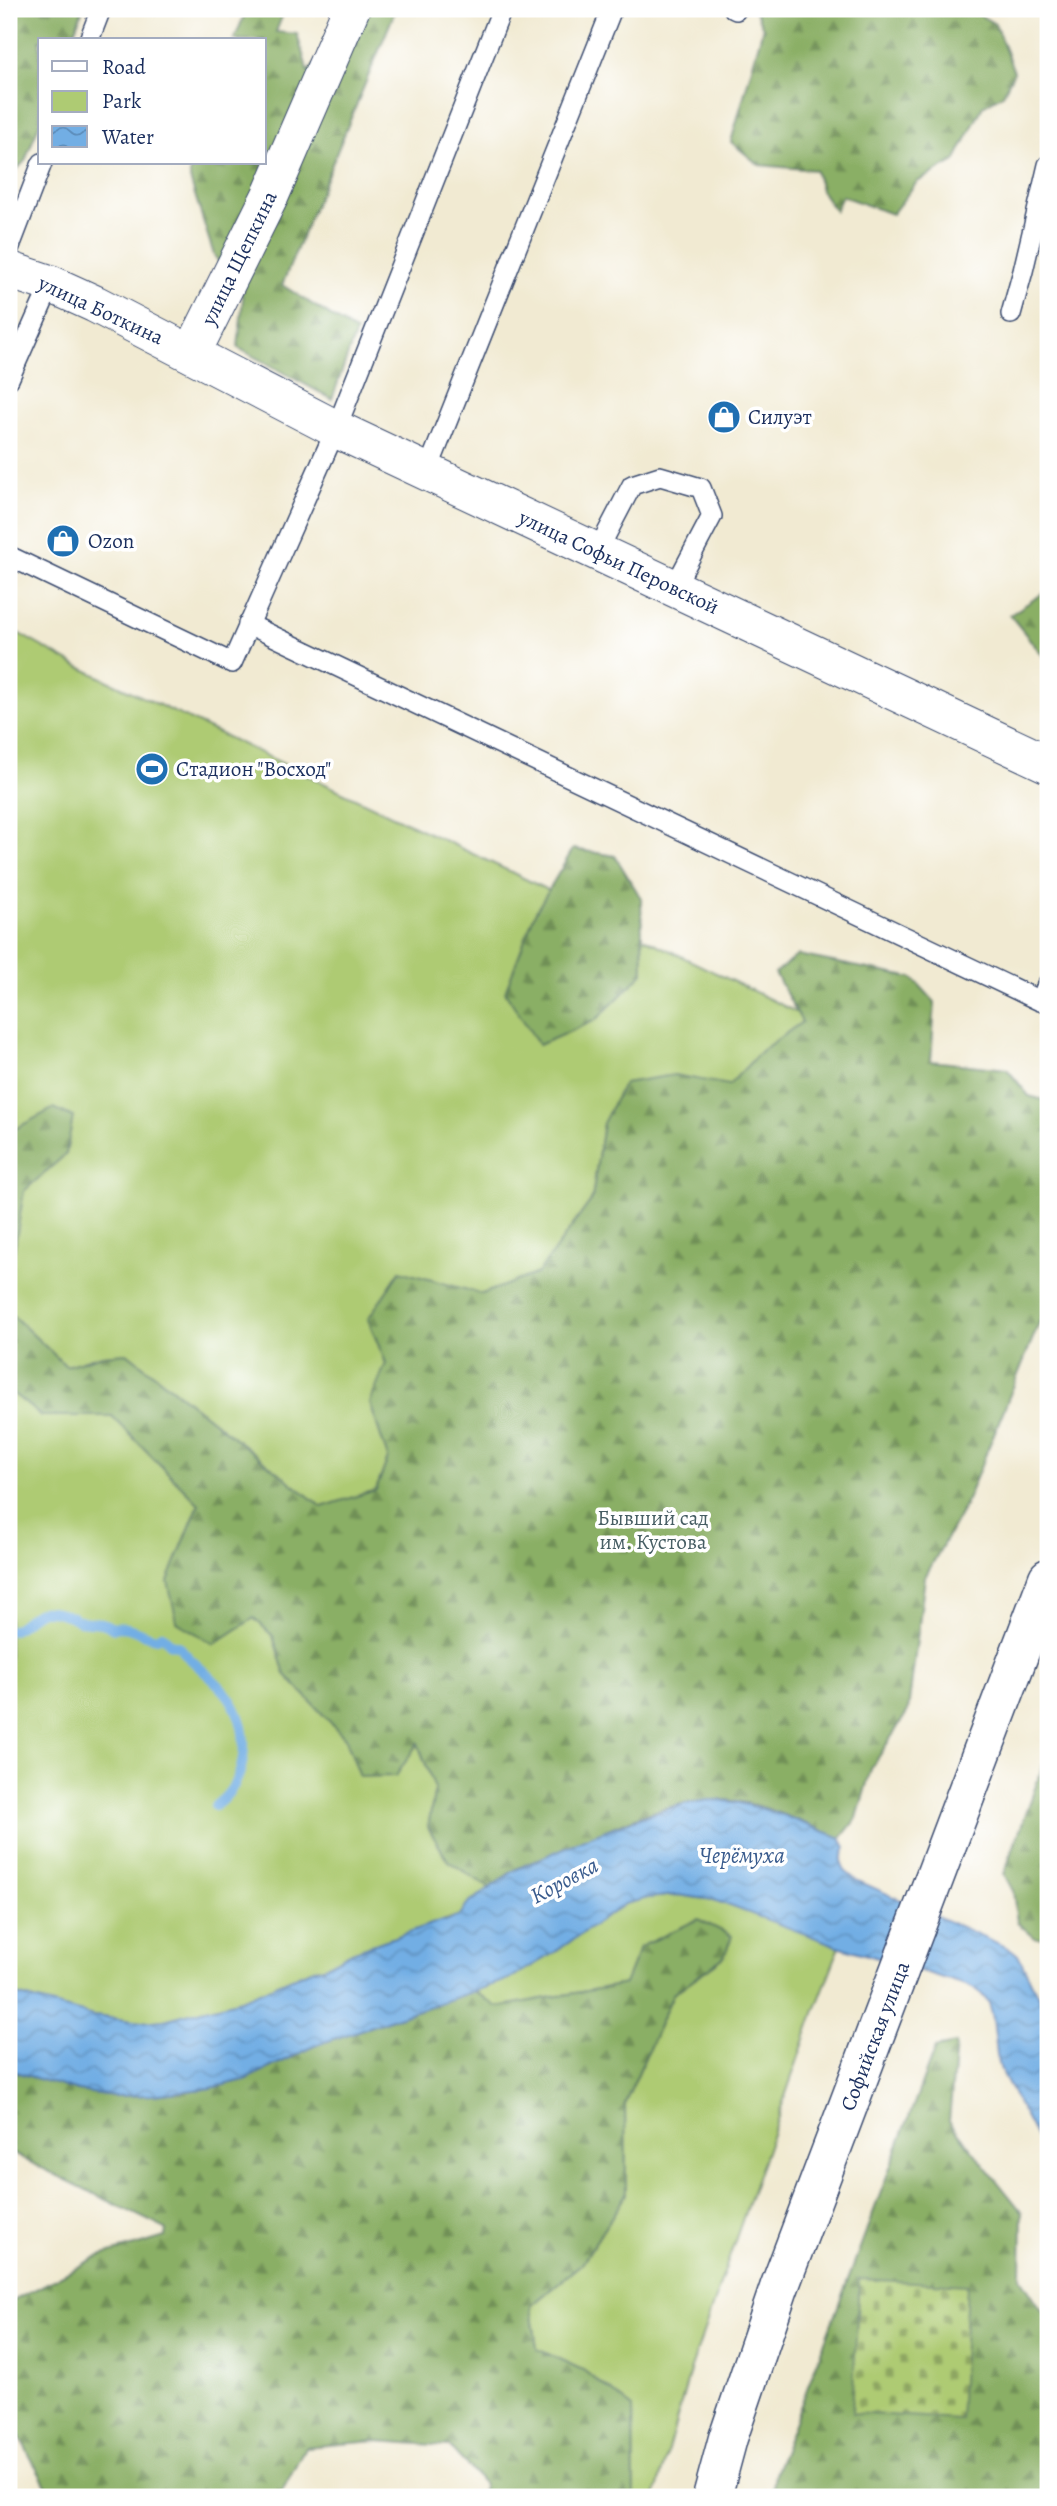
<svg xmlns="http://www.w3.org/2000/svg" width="1057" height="2506" font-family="Alegreya,serif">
<defs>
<pattern id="forest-firs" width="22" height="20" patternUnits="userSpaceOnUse" patternTransform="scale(1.75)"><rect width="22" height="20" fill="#8aaf65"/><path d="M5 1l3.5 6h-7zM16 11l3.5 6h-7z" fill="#708f56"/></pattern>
<pattern id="cemetery-stones" width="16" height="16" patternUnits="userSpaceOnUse" patternTransform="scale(1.75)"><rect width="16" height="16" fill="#aecb73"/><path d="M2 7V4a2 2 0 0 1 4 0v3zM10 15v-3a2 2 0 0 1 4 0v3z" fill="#8da562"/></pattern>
<pattern id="water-waves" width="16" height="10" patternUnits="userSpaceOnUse" patternTransform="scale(1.75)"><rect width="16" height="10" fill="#72aee4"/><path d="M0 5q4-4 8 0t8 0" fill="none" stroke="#5d8ebc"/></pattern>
</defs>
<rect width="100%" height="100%" fill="#fff"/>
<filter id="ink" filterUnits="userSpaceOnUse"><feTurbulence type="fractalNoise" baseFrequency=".0143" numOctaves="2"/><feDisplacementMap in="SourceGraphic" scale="14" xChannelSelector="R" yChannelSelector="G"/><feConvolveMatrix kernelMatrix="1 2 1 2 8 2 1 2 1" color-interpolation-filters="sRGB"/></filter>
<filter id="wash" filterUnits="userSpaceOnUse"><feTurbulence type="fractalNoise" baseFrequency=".00686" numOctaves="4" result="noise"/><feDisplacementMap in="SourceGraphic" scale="28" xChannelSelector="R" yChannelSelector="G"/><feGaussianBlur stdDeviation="1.57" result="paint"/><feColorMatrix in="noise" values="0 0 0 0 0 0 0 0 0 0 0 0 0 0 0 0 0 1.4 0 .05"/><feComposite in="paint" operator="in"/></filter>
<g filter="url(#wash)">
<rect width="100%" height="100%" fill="#f1ead2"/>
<g fill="#aecb73" stroke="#647d68" stroke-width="2">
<path d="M9 628 75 665 513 873 637 934 533 1035 539 1045 596 1020 643 973 642 937 798 1013 802 1022 761 1051 729 1086 674 1075 603 1123 592 1199 538 1274 482 1294 400 1272 368 1319 386 1364 370 1403 388 1458 376 1490 322 1507 127 1353 102 1355 66 1366 9 1312V1280L24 1190 66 1154 13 1131 9 1132Z"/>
<path d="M9 1390 41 1416H112L199 1504 168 1581 214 1644 254 1618 273 1636 285 1674 346 1739 360 1777 417 1742 435 1789 428 1827 448 1861 490 1888 468 1904 460 1915 352 1952 323 1968 313 1969 241 2000 164 2020 142 2022 93 2016 9 1993Z"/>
<path d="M677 1895 714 1900 840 1946 814 2013 690 2371 655 2497H634L633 2408 583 2370 537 2349 531 2306 582 2263 626 2194 625 2103 673 1994 724 1957 640 1947 626 1984 497 2007 474 1991 509 1979 552 1954 625 1904 648 1898Z"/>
</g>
<g fill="url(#forest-firs)" stroke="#526f62" stroke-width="2">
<path d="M9 9H83L71 40H40V122L25 161 9 178Z"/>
<path d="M247 9H285L276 32 297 34 308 72 364 9H396L282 285 356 332 332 399 238 348 243 297 214 255 190 179V163H264V40H234Z"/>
<path d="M754 9H969L995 24 1014 72 1003 94 983 106 955 161 917 182 892 214 842 196 835 211 821 190 815 170 759 165 731 142 763 28Z"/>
<path d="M1048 590V662L1010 615Z"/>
<path d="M573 849 615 856 641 898 643 973 596 1020 539 1045 505 992 535 913Z"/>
<path d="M798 955 913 978 935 1002 931 1061 1007 1069 1029 1096 1048 1101V1301L965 1505 925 1577 908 1711 871 1769 857 1818 841 1838C807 1825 771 1806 735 1801 680 1793 609 1828 560 1850 546 1856 530 1862 516 1869 507 1874 498 1882 490 1888L448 1861 428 1827 435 1789 418 1743 396 1776 360 1777 346 1739 285 1674 273 1636 254 1618 214 1644 177 1622 168 1581 199 1504 112 1416H41L9 1390V1312L66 1366 102 1355 127 1353 322 1507 376 1490 388 1458 370 1403 386 1363 368 1319 400 1271 482 1294 538 1273 592 1199 603 1123 624 1083 674 1075 729 1085 761 1051 802 1022 775 973Z"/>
<path d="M54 1108 73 1117 66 1154 24 1191 9 1280V1132Z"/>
<path d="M1048 1752V1938H1035L1017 1922 1013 1891 1004 1874Z"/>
<path d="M698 1919 732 1936 724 1957 673 1994 625 2103 626 2194 582 2263 531 2306 537 2349 583 2370 633 2408 634 2497H479L484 2484 449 2446 376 2441 305 2447 279 2497H52L9 2417V2303L97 2257 165 2237 166 2229 9 2152V2070L78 2091 114 2096 152 2095 211 2088 244 2080 319 2044 474 1991 497 2007 625 1984 640 1947Z"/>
<path d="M956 2044 949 2121 1022 2212 1021 2278 1048 2319V2497H772L775 2474 935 2048Z"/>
</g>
<path fill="url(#cemetery-stones)" stroke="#647d68" stroke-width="2" d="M859 2279 967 2285 960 2419 852 2413Z"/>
<path fill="url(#water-waves)" stroke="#466ea1" stroke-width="2" d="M710 1800C756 1801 798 1822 841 1838L846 1847 841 1861 845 1871 856 1880 1011 1949 1018 1955 1048 2016V2131L1038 2141 998 2064 993 2018 989 2003 979 1991 966 1985 835 1945 714 1900 677 1895 648 1898 625 1904 552 1954 509 1979 319 2044 244 2080 211 2088 152 2095 114 2096 78 2091 9 2070V1993L93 2016 142 2022 164 2020 241 2000 313 1969 323 1968 352 1952 440 1921H448L460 1915 468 1904 515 1870 593 1835 645 1816 685 1804Z"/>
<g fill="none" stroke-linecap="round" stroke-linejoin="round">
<path stroke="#72aee4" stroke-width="10" d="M9 1631C22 1629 29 1614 42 1611 50 1610 63 1613 70 1616 75 1618 75 1620 80 1621 92 1623 101 1620 112 1628 132 1624 138 1635 157 1638L162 1635 171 1644 179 1646C193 1666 215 1677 229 1697 252 1731 249 1781 215 1806"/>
</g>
</g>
<g filter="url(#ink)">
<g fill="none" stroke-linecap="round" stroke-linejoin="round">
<defs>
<g id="service">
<path d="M734 9 736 10"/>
<path d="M89 40 101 9"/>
<path d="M9 249 42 163"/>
<path d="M1011 314 1023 271 1048 165"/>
<path d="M9 379 51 284"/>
<path d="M427 472 612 9"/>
<path d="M597 552 632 485 660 476 701 488 712 516 674 588"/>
<path d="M9 556 232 663 336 429 502 9"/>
<path d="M248 624 1040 1001 1048 983"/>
</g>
<g id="minor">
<path d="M9 270 51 284 95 304 336 429 1048 764"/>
<path d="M192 353 271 194 351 9"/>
</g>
<path id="secondary" d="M712 2497 728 2438 779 2288 1048 1578"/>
</defs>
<use href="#service" stroke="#3b4b6f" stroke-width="22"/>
<use href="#minor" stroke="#3b4b6f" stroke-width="39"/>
<use href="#secondary" stroke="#3b4b6f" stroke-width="41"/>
<use href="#service" stroke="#fff" stroke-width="19"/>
<use href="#minor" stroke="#fff" stroke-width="37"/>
<use href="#secondary" stroke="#fff" stroke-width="38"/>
</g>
</g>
<defs>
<symbol id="shop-disc" viewBox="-11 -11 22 22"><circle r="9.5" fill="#1f6fb2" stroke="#fff"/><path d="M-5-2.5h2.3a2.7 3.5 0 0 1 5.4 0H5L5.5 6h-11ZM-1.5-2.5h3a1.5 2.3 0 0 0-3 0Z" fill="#fff"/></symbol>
<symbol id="stadium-disc" viewBox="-11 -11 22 22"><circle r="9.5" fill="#1f6fb2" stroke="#fff"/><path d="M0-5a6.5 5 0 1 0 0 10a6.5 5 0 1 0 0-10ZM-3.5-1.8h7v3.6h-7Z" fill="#fff"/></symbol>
</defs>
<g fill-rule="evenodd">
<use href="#shop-disc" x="705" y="398" width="38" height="38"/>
<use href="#shop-disc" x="44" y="522" width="38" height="38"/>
<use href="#stadium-disc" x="133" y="750" width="38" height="38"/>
</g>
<g text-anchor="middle" stroke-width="7" stroke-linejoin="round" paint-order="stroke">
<g font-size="21" fill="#1b2f5e" stroke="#fff">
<text transform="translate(239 258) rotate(-64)" y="7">улица Щепкина</text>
<text transform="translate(101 310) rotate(25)" y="7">улица Боткина</text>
<text transform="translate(619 562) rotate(25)" y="7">улица Софьи Перовской</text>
<text transform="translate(875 2036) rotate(-69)" y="7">Софийская улица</text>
</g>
<g font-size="21" fill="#1b2f5e" stroke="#fff" text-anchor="start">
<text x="748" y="424">Силуэт</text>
<text x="88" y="548">Ozon</text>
<text x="176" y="776">Стадион "Восход"</text>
</g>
<g font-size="21" fill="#475e64" stroke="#fff">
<text x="653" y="1525">Бывший сад<tspan x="653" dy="24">им. Кустова</tspan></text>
</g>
<g font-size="23" font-style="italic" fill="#395b8d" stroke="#fff">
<text x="742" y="1863">Черёмуха</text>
<text transform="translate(564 1880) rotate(-28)" y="8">Коровка</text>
</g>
</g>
<rect width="1057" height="2506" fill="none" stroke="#fff" stroke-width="35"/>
<rect x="38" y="38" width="228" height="126" fill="#ffffff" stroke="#a4acbf" stroke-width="2"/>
<rect x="52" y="61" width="35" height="10" fill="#ffffff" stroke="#a4acbf" stroke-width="2"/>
<text x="102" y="74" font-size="21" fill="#1b2f5e">Road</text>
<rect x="52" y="91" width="35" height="21" fill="#aecb73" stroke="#a4acbf" stroke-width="2"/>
<text x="102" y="108" font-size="21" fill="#1b2f5e">Park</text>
<rect x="52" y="126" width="35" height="21" fill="url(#water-waves)" stroke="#a4acbf" stroke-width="2"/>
<text x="102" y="144" font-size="21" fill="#1b2f5e">Water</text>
</svg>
